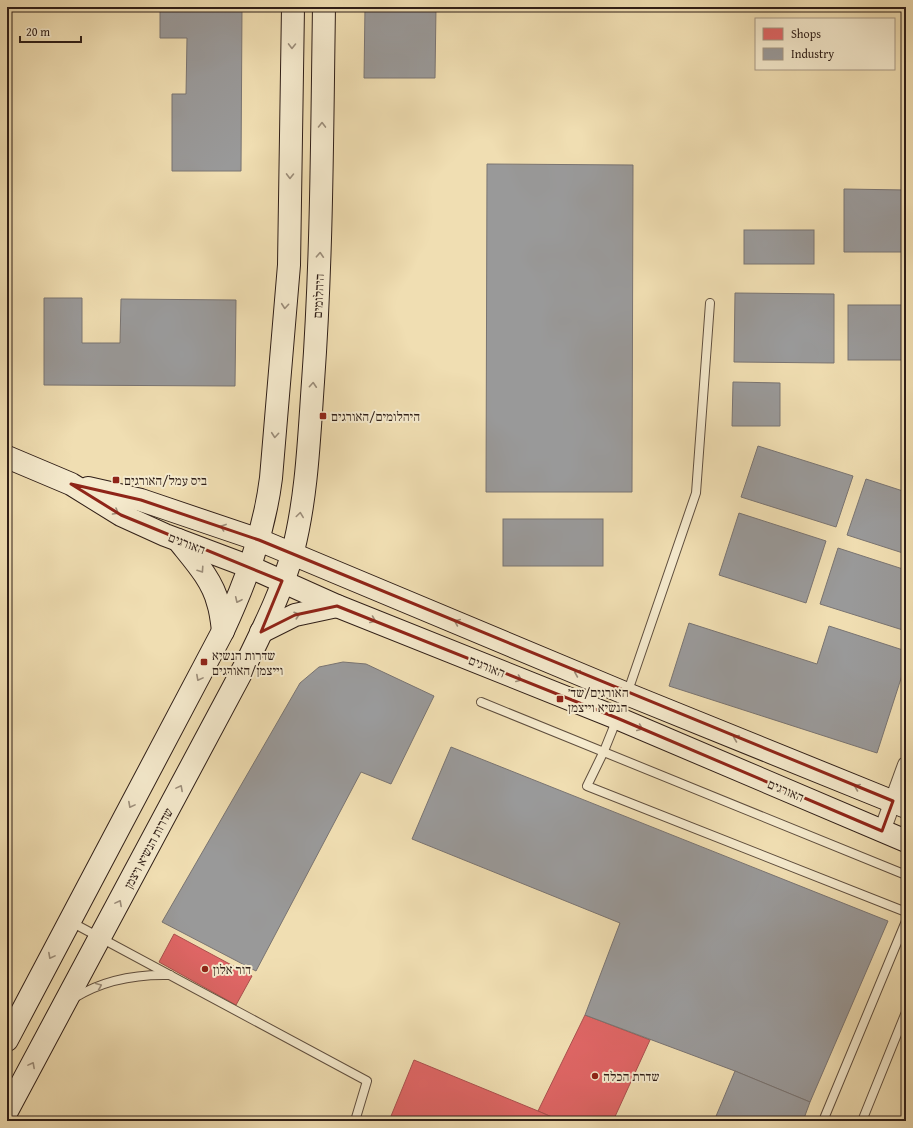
<svg xmlns="http://www.w3.org/2000/svg" width="913" height="1128" font-family="'Gentium Book Plus','Frank Ruhl Libre',serif">
<rect width="100%" height="100%" fill="#f0deb2"/>
<filter id="stains"><feTurbulence type="fractalNoise" baseFrequency=".005" numOctaves="4"/><feColorMatrix values="0 0 0 0 .2 0 0 0 0 .09 0 0 0 0 .02 0 0 0 .5 -.17"/></filter>
<radialGradient id="worn" r=".72"><stop offset=".6" stop-color="#630" stop-opacity="0"/><stop offset="1" stop-color="#630" stop-opacity=".3"/></radialGradient>
<g fill="#e06666" stroke="#ab504e">
<path d="M174 934 252 976 236 1005 159 962Z"/>
<path d="M585 1015 650 1040 613 1121H561L538 1111Z"/>
<path d="M414 1060 538 1111 561 1121H389Z"/>
</g>
<g fill="#999" stroke="#797472">
<path d="M160 7H242L241 171H172V94H186L187 38H160Z"/>
<path d="M365 7H436L435 78H364Z"/>
<path d="M487 164 633 165 632 492H486Z"/>
<path d="M844 189 906 190V252H844Z"/>
<rect x="744" y="230" width="70" height="34"/>
<path d="M735 293 834 294V363L734 362Z"/>
<path d="M44 298H82V343H120L121 299 236 300 235 386 44 385Z"/>
<rect x="848" y="305" width="58" height="55"/>
<path d="M733 382 780 383V426H732Z"/>
<path d="M758 446 853 476 836 527 741 497Z"/>
<path d="M866 479 906 492V554L847 535Z"/>
<path d="M739 513 826 541 806 603 719 575Z"/>
<rect x="503" y="519" width="100" height="47"/>
<path d="M838 548 906 570V631L820 604Z"/>
<path d="M689 623 817 664 829 626 906 651V663L877 753 669 686Z"/>
<path d="M343 662 366 664 434 696 391 784 361 772 256 971 162 922 300 683 319 667Z"/>
<path d="M451 747 888 921 810 1102 735 1071 585 1015 620 923 412 839Z"/>
<path d="M735 1071 810 1102 803 1121H714Z"/>
</g>
<g fill="none" stroke-linecap="round" stroke-linejoin="round">
<defs>
<g id="lane">
<path d="M710 303 696 493 627 694 604 751 587 786 906 912"/>
<path d="M481 702 906 875"/>
<path d="M71 922 367 1081 355 1121"/>
<path d="M74 998C103 980 135 974 170 975"/>
<path d="M823 1121 906 921"/>
<path d="M862 1121 906 1012"/>
</g>
<path id="street" d="M882 831 906 765"/>
<g id="secondary">
<path d="M7 457 71 484 121 515 165 535 250 567 337 606 617 718 906 841"/>
<path d="M88 488 141 500 259 540 627 694 906 807"/>
<path d="M178 540C193 559 212 579 218 603 221 612 222 622 223 631"/>
<path d="M261 632 295 615 337 606"/>
<path d="M7 1040 223 631C246 581 264 533 271 478L289 265 293 7"/>
<path d="M7 1111 247 662C264 627 283 589 293 551 307 496 309 438 313 382 322 257 322 132 324 7"/>
</g>
</defs>
<use href="#lane" stroke="#5f4e3e" stroke-width="10"/>
<use href="#street" stroke="#5f4e3e" stroke-width="18"/>
<use href="#secondary" stroke="#2f1e17" stroke-width="24"/>
<use href="#lane" stroke="#f5eacd" stroke-width="8"/>
<use href="#street" stroke="#f5eacd" stroke-width="16"/>
<use href="#secondary" stroke="#f5eacd" stroke-width="22"/>
</g>
<defs><path id="oneway-chevron" d="M-2-3.5L2.5 0L-2 3.5" fill="none" stroke-width="1.6" stroke-linecap="round" stroke-linejoin="round"/></defs>
<g stroke="#9c8e7b">
<use href="#oneway-chevron" transform="translate(292 46) rotate(91)"/>
<use href="#oneway-chevron" transform="translate(322 125) rotate(-89)"/>
<use href="#oneway-chevron" transform="translate(290 176) rotate(91)"/>
<use href="#oneway-chevron" transform="translate(320 255) rotate(-87)"/>
<use href="#oneway-chevron" transform="translate(285 306) rotate(95)"/>
<use href="#oneway-chevron" transform="translate(313 385) rotate(-86)"/>
<use href="#oneway-chevron" transform="translate(275 435) rotate(95)"/>
<use href="#oneway-chevron" transform="translate(116 512) rotate(30)"/>
<use href="#oneway-chevron" transform="translate(300 515) rotate(-82)"/>
<use href="#oneway-chevron" transform="translate(223 527) rotate(-160)"/>
<use href="#oneway-chevron" transform="translate(201 570) rotate(56)"/>
<use href="#oneway-chevron" transform="translate(238 600) rotate(115)"/>
<use href="#oneway-chevron" transform="translate(297 615) rotate(-18)"/>
<use href="#oneway-chevron" transform="translate(373 620) rotate(22)"/>
<use href="#oneway-chevron" transform="translate(457 622) rotate(-157)"/>
<use href="#oneway-chevron" transform="translate(577 673) rotate(-157)"/>
<use href="#oneway-chevron" transform="translate(199 678) rotate(118)"/>
<use href="#oneway-chevron" transform="translate(519 679) rotate(22)"/>
<use href="#oneway-chevron" transform="translate(640 728) rotate(23)"/>
<use href="#oneway-chevron" transform="translate(736 738) rotate(-158)"/>
<use href="#oneway-chevron" transform="translate(857 787) rotate(-158)"/>
<use href="#oneway-chevron" transform="translate(180 788) rotate(-62)"/>
<use href="#oneway-chevron" transform="translate(131 805) rotate(118)"/>
<use href="#oneway-chevron" transform="translate(119 903) rotate(-62)"/>
<use href="#oneway-chevron" transform="translate(51 956) rotate(118)"/>
<use href="#oneway-chevron" transform="translate(99 986) rotate(-23)"/>
<use href="#oneway-chevron" transform="translate(32 1065) rotate(-62)"/>
</g>
<path fill="none" stroke="#8f2418" stroke-width="3" stroke-linejoin="round" d="M71 484 141 500 259 540 893 801 882 831 617 718 337 606 295 615 261 632 282 581 121 515Z"/>
<g fill="#8f2418" stroke="#f5eacd" stroke-width="1.5">
<rect x="319" y="412" width="8" height="8" rx="2"/>
<rect x="112" y="476" width="8" height="8" rx="2"/>
<rect x="200" y="658" width="8" height="8" rx="2"/>
<rect x="556" y="695" width="8" height="8" rx="2"/>
<circle cx="205" cy="969" r="4"/>
<circle cx="595" cy="1076" r="4"/>
</g>
<g text-anchor="middle" stroke-width="4" stroke-linejoin="round" paint-order="stroke">
<g font-size="13" fill="#2f1e17" stroke="#f5eacd">
<text transform="translate(318 296) rotate(-87)" y="5">היהלומים</text>
<text transform="translate(187 543) rotate(21)" y="5">האורגים</text>
<text transform="translate(487 666) rotate(22)" y="5">האורגים</text>
<text transform="translate(786 790) rotate(23)" y="5">האורגים</text>
<text transform="translate(148 848) rotate(-62)" y="5">שדרות הנשיא ויצמן</text>
</g>
<g font-size="13" fill="#2f1e17" stroke="#f5eacd" text-anchor="start">
<text x="331" y="421">היהלומים/האורגים</text>
<text x="124" y="485">ביס עמל/האורגים</text>
<text x="212" y="660">שדרות הנשיא<tspan x="212" dy="15">וייצמן/האורגים</tspan></text>
<text x="568" y="697">האורגים/שד׳<tspan x="568" dy="15">הנשיא וייצמן</tspan></text>
<text x="213" y="974">דור אלון</text>
<text x="603" y="1081">שדרת הכלה</text>
</g>
</g>
<rect width="913" height="1128" fill="none" stroke="#f0deb2" stroke-width="24"/>
<rect x="8" y="8" width="897" height="1112" fill="none" stroke="#2f1e17" stroke-width="2"/>
<rect x="12" y="12" width="889" height="1104" fill="none" stroke="#2f1e17"/>
<rect x="755" y="18" width="140" height="52" fill="#f5eacd" stroke="#a69884"/>
<rect x="763" y="28" width="20" height="12" fill="#e06666" stroke="#a69884"/>
<text x="791" y="38" font-size="12" fill="#2f1e17">Shops</text>
<rect x="763" y="48" width="20" height="12" fill="#999999" stroke="#a69884"/>
<text x="791" y="58" font-size="12" fill="#2f1e17">Industry</text>
<path d="M20 36v6h61v-6" fill="none" stroke="#2f1e17" stroke-width="2"/>
<text x="26" y="36" font-size="12" fill="#2f1e17" stroke="#f5eacd" stroke-width="3" paint-order="stroke">20 m</text>
<rect width="100%" height="100%" filter="url(#stains)"/>
<rect width="100%" height="100%" fill="url(#worn)"/>
</svg>
